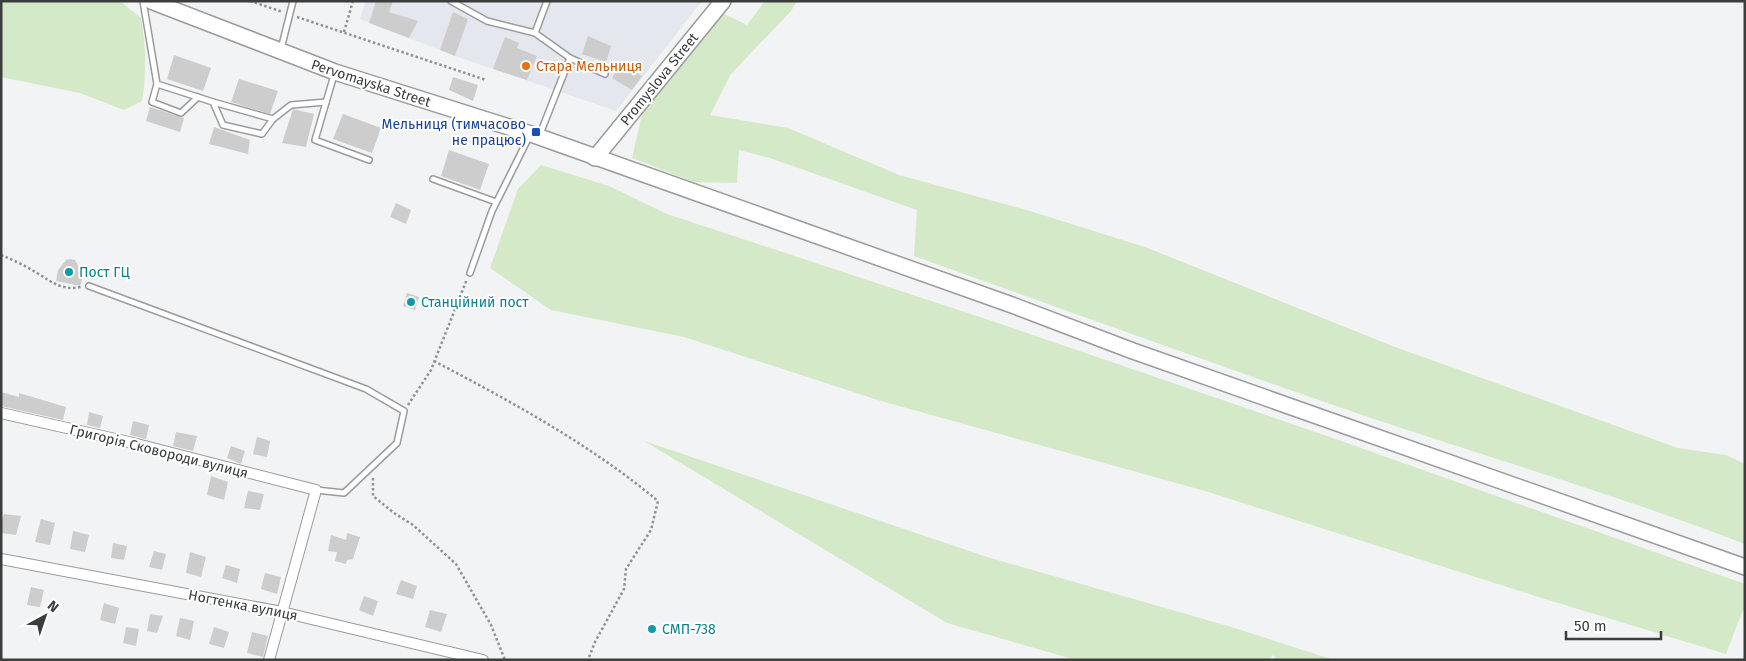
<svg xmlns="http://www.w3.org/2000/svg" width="1746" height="661" font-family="'Fira Sans',sans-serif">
<rect width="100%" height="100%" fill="#f2f3f4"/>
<path fill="#e4e7ee" d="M366 1H702L616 111 455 56 360 19Z"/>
<g fill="#d4e9c8">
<path d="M1 1H120L141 18C146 48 147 72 142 101L124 110 80 93 1 77Z"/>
<path d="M765 1H797L791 11 731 74 710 115 788 128 899 175 1030 211 1145 247 1395 347 1678 448 1726 455 1745 464V544C1621 496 1493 459 1368 417 1216 365 1065 310 914 256L917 210 770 158 739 150 737 183 694 182 632 158 642 114 722 13 747 25Z"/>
<path d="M541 165 609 186 667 214 1001 324 1330 437 1745 584V605L1726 654 1545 599 1205 491 881 401 684 337 551 310 490 268 518 189Z"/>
<path d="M644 441 987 557 1228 626 1334 660H1277L1273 655 1269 660H1076L947 623Z"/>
</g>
<g fill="#cdcdce">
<path d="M376 1H393L389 12 418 21 409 38 369 23Z"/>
<path d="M453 12 468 19 455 56 440 50Z"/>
<path d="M588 36 611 46 606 62 582 54Z"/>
<path d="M505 37 519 43 517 48 537 56 527 80 493 69Z"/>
<path d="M174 55 211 68 203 91 167 79Z"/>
<path d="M621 63 642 76 632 90 612 78Z"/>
<path d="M453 77 478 85 473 101 449 90Z"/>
<path d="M239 79 278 91 270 114 231 102Z"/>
<path d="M150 107 184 118 180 132 146 121Z"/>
<path d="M293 109 314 114 306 147 282 143Z"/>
<path d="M343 114 381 128 372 153 333 139Z"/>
<path d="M214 127 250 140 248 154 209 144Z"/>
<path d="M449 150 489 164 480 190 441 176Z"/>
<path d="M396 203 411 210 406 224 390 217Z"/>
<path d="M70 259 75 260 79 267 83 277 80 286 56 281 58 270 66 260Z"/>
<path d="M407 293 419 297 415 310 403 306Z"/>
<path d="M1 392 19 397V393L66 407 63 420 1 406Z"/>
<path d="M89 412 103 416 100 428 87 425Z"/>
<path d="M133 421 149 425 146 439 130 435Z"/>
<path d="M176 432 197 436 193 451 173 446Z"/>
<path d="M257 437 270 441 267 457 253 454Z"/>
<path d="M231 446 245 451 241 464 227 458Z"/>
<path d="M211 476 228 482 224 500 207 495Z"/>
<path d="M248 491 264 494 260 510 244 508Z"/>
<path d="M4 514 21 516 16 535 1 533V522Z"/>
<path d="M41 519 55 523 50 545 35 542Z"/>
<path d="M73 531 89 535 85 552 70 549Z"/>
<path d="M347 533 360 537 353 559 347 560 346 564 335 561 337 552 328 551 331 535 346 540Z"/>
<path d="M113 543 127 546 124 560 111 558Z"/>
<path d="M154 551 166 554 162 570 149 567Z"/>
<path d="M190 552 206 557 201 577 186 573Z"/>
<path d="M226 565 240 569 237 583 222 578Z"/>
<path d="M265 573 281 577 277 594 261 589Z"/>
<path d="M401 580 417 586 413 599 396 594Z"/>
<path d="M31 587 44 590 40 607 27 605Z"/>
<path d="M364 596 378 601 373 616 359 610Z"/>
<path d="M104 603 119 608 115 624 100 620Z"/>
<path d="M430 610 447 614 441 632 425 627Z"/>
<path d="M150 614 163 616 157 633 147 631Z"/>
<path d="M180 618 194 621 190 640 176 636Z"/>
<path d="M126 627 139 629 136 646 123 643Z"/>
<path d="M214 627 229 632 224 648 209 644Z"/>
<path d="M252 632 268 636 263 657 247 653Z"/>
</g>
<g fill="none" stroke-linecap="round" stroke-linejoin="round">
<defs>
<g id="lane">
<path d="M143 1 157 84 213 102 223 125 262 134 273 119 291 105 326 102"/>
<path d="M451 1 487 21 535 33 570 58 540 134"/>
<path d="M535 33 547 1"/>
<path d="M281 49 293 1"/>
<path d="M570 58 605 74"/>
<path d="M334 75 315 140 369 160"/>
<path d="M157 84 152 102 181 113 198 97"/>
<path d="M213 102 273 119"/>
<path d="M433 179 496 202"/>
<path d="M470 273 492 211 530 135"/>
<path d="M89 286 366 389 404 411 397 443 344 493 316 490"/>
</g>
<g id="street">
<path d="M1 413 133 443 316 490 269 660"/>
<path d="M1 559 282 612 483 660"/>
</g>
<g id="secondary">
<path d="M151 1 335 72 531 134 1012 305 1133 351 1745 567"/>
<path d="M595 158 723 1"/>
</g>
</defs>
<use href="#lane" stroke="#9b9b9c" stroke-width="8"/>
<use href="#street" stroke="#9b9b9c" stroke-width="12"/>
<use href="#secondary" stroke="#9b9b9c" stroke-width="18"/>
<g stroke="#909191" stroke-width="2.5" stroke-dasharray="2.5 2.5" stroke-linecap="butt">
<path d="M250 1 283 12"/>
<path d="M297 17 486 80"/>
<path d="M344 32 353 1"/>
<path d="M1 255C13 260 26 266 37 273 52 282 62 291 81 287"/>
<path d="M434 361C512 402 591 445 658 501L651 530 626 569 624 589 595 642 588 660"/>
<path d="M408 405 431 370 467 279"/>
<path d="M373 478V496L394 513 413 525 456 564 491 625 505 660"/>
</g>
<use href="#lane" stroke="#fff" stroke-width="5"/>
<use href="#street" stroke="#fff" stroke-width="10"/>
<use href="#secondary" stroke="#fff" stroke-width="15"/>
</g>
<circle fill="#e8710a" stroke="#fff" stroke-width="2" cx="526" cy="66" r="5"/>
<rect fill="#1a4fb4" stroke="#fff" stroke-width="2" x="531" y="127" width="10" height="10" rx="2.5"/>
<g fill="#0f9aa8" stroke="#fff" stroke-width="2">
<circle cx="69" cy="272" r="5"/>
<circle cx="411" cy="302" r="5"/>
<circle cx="652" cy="629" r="5"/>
</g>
<g text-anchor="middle" stroke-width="4" stroke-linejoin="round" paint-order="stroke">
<g font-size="14" fill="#c56008" stroke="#fff" text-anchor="start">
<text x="536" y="71">Стара Мельниця</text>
</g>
<g font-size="14" fill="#3c3d3d" stroke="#fff">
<text transform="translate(659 79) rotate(-51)" y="5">Promyslova Street</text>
<text transform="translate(371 83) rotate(18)" y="5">Pervomayska Street</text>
<text transform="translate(159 451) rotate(14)" y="5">Григорія Сковороди вулиця</text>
<text transform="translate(243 605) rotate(11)" y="5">Ногтенка вулиця</text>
</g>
<g font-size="14" fill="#164399" stroke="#fff" text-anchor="end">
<text x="526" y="129">Мельниця (тимчасово<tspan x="526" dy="16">не працює)</tspan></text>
</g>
<g font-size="14" fill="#0d838f" stroke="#fff" text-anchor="start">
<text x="79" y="277">Пост ГЦ</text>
<text x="421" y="307">Станційний пост</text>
<text x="662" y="634">СМП-738</text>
</g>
</g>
<rect width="1746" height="661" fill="none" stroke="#3c3d3d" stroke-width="5"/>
<g transform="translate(45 616) rotate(40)" stroke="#ffffff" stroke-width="4" paint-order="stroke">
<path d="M0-4L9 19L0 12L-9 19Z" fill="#3c3d3d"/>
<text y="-8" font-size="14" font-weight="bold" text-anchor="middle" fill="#3c3d3d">N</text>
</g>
<path d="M1566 631v8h95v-8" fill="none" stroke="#3c3d3d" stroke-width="2.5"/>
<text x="1574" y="631" font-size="15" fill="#3c3d3d" stroke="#ffffff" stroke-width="4" paint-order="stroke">50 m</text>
</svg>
